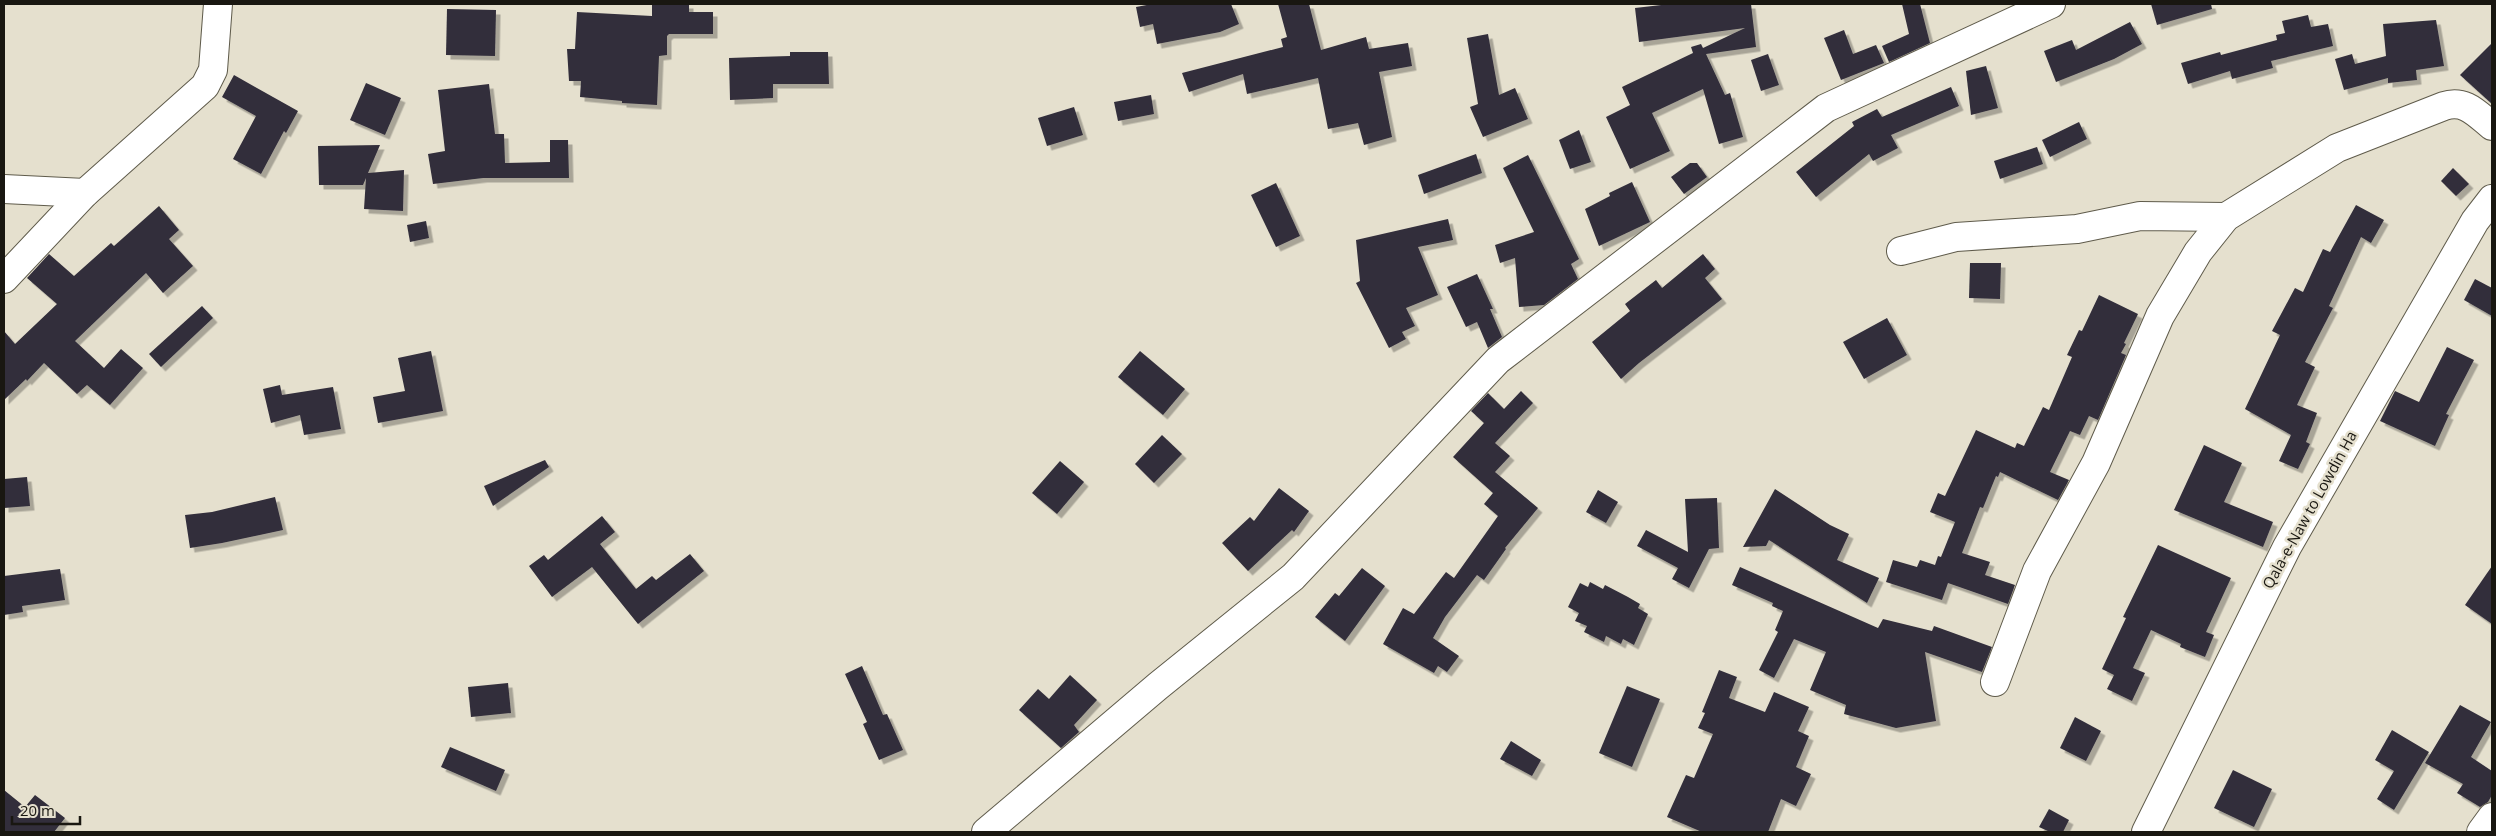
<svg xmlns="http://www.w3.org/2000/svg" width="2496" height="836" font-family="'Open Sans',sans-serif">
<defs>
<filter id="shadow"><feDropShadow dx="4.5" dy="4.5" stdDeviation="0" flood-color="#0004"/></filter>
</defs>
<rect width="100%" height="100%" fill="#e5e0ce"/>
<g fill="#322e3b" filter="url(#shadow)">
<path d="M652 4H689V12H713V34H669L667 36V55L659 56 657 105 622 103V101L580 97 581 81H569L567 49H575L577 12 652 16Z"/>
<path d="M1152 4H1231L1239 24 1220 32 1157 44 1153 24 1140 27 1136 7Z"/>
<path d="M1278 4H1309L1321 50 1366 37 1369 49 1408 43 1412 66 1379 72 1392 137 1364 145 1358 123 1328 129 1318 78 1247 94 1243 74 1189 92 1182 73 1283 47 1281 39 1287 37Z"/>
<path d="M1670 4H1751L1756 47 1706 54 1725 95 1730 93 1743 137 1719 144 1703 89 1652 113 1670 151 1630 169 1606 117 1630 105 1622 87 1693 53 1691 47 1701 44 1703 48 1745 28 1639 42 1635 8Z"/>
<path d="M1902 4H1920L1930 43 1889 62 1882 46 1909 34Z"/>
<path d="M2151 4H2211L2212 9 2157 25Z"/>
<path d="M447 9 496 10 495 56 446 55Z"/>
<path d="M2308 15 2311 27 2328 24 2333 46 2271 61 2273 68 2232 79 2230 71 2188 84 2181 63 2220 52 2221 55 2277 40 2276 35 2285 33 2282 21Z"/>
<path d="M2436 20 2444 66 2416 70 2417 80 2388 83V78L2344 90 2335 59 2352 54 2355 64 2386 56 2383 24Z"/>
<path d="M2130 22 2142 44 2114 59 2056 82 2044 51 2072 40 2076 50Z"/>
<path d="M1844 30 1853 54 1876 45 1884 63 1841 80 1824 38Z"/>
<path d="M1488 34 1499 95 1515 88 1528 119 1483 137 1470 107 1478 104 1467 38Z"/>
<path d="M2492 43V104L2460 75Z"/>
<path d="M790 52H828L829 84H773V98L730 100 729 58 790 56Z"/>
<path d="M1768 54 1779 85 1761 91 1751 60Z"/>
<path d="M1986 66 1998 108 1971 115 1966 71Z"/>
<path d="M234 75 298 111 286 133 284 131 261 174 233 159 256 116 222 97Z"/>
<path d="M366 83 401 98 385 135 350 120Z"/>
<path d="M489 84 495 134H504L505 163 550 162V140H568L569 178H483L433 184 428 154 445 151 438 90Z"/>
<path d="M1951 87 1959 106 1891 135 1898 148 1873 161 1869 154 1816 197 1796 172 1854 126 1852 122 1877 109 1882 117Z"/>
<path d="M1151 95 1154 114 1118 121 1114 102Z"/>
<path d="M1074 107 1083 135 1047 146 1038 118Z"/>
<path d="M2079 122 2087 139 2050 157 2042 140Z"/>
<path d="M1579 130 1591 162 1570 169 1559 140Z"/>
<path d="M380 145 368 173 404 170 403 211 364 209 366 178 363 185H319L318 146Z"/>
<path d="M2037 147 2043 164 2000 179 1994 161Z"/>
<path d="M1476 154 1482 173 1424 194 1418 175Z"/>
<path d="M1528 155 1579 259 1571 264 1578 279 1544 305 1519 307 1515 258 1500 263 1495 245 1534 232 1503 168Z"/>
<path d="M1690 163H1697L1707 177 1684 194 1671 177Z"/>
<path d="M2453 168 2469 184 2456 196 2441 181Z"/>
<path d="M1632 182 1650 222 1599 246 1585 209 1610 196 1609 193Z"/>
<path d="M1276 183 1300 236 1276 247 1251 195Z"/>
<path d="M2356 205 2384 220 2371 243 2361 237 2329 306 2333 308 2305 362 2315 367 2297 405 2317 413 2306 442 2310 444 2298 469 2279 461 2291 435 2245 409 2280 335 2272 331 2295 288 2303 292 2323 249 2330 252Z"/>
<path d="M159 206 179 230 169 239 193 266 163 293 146 273 75 341 104 368 121 349 143 368 110 405 87 385 77 394 44 363 27 381 26 379 4 400V331L15 344 57 304 27 278 49 254 74 276 111 243 114 246Z"/>
<path d="M1448 219 1453 240 1418 247 1438 295 1406 308 1415 326 1402 332 1406 339 1389 348 1356 283 1360 281 1356 240Z"/>
<path d="M426 221 429 238 410 242 407 225Z"/>
<path d="M1703 254 1715 269 1705 278 1722 299 1639 363 1621 379 1592 342 1630 311 1625 304 1656 280 1662 288Z"/>
<path d="M1970 263H2001L2000 299 1969 298Z"/>
<path d="M1477 274 1493 309H1490L1502 337 1488 348 1477 322 1466 327 1447 287Z"/>
<path d="M2475 279 2492 288V316L2464 300Z"/>
<path d="M2099 295 2138 314 2124 343 2126 344 2121 353 2126 355 2098 420 2089 416 2080 435 2070 431 2050 472 2069 480 2058 500 2000 472 1998 477 1996 476 1983 508 1980 507 1962 553 1990 562 1985 575 2015 585 2008 604 1948 583 1942 600 1886 582 1893 560 1917 567 1920 560 1935 565 1938 556 1941 557 1955 522 1930 512 1938 493 1945 496 1976 430 2015 448 2017 443 2024 446 2043 407 2049 410 2072 357 2067 355 2079 330 2082 331Z"/>
<path d="M202 306 213 318 161 367 149 354Z"/>
<path d="M1887 318 1907 355 1864 379 1843 342Z"/>
<path d="M2447 347 2474 360 2446 414 2449 415 2435 446 2380 421 2395 391 2419 402Z"/>
<path d="M431 351 443 411 378 423 373 397 405 391 398 358Z"/>
<path d="M1140 351 1185 389 1163 415 1118 377Z"/>
<path d="M280 385 282 395 333 387 341 429 304 435 300 415 271 423 263 389Z"/>
<path d="M1521 391 1533 403 1495 443 1510 456 1495 472 1538 508 1505 548 1506 549 1484 580 1477 575 1445 617 1433 638 1459 656 1447 672 1438 666 1434 673 1383 644 1403 608 1414 614 1446 572 1454 578 1498 516 1484 504 1493 493 1453 457 1484 423 1471 411 1488 393 1504 409Z"/>
<path d="M1162 435 1182 454 1154 483 1135 464Z"/>
<path d="M2204 445 2242 463 2224 502 2273 522 2263 547 2174 510Z"/>
<path d="M545 460 549 467 493 506 484 486Z"/>
<path d="M1060 461 1084 482 1057 514 1032 493Z"/>
<path d="M27 477 30 506 4 508V479Z"/>
<path d="M1279 488 1309 511 1294 532 1292 530 1248 571 1222 543 1250 517 1254 521Z"/>
<path d="M1775 489 1830 525 1849 534 1837 560 1879 578 1867 603 1769 540 1766 546 1743 547Z"/>
<path d="M1598 490 1618 502 1606 523 1586 512Z"/>
<path d="M275 497 283 530 222 543 190 548 185 515 212 512Z"/>
<path d="M1717 498 1719 548 1709 549 1689 588 1672 579 1678 568 1637 546 1646 530 1688 552 1685 499Z"/>
<path d="M602 516 615 532 600 544 636 589 652 576 656 580 690 554 704 571 638 624 592 567 552 597 529 566 544 555 548 560Z"/>
<path d="M2158 545 2231 578 2206 632 2214 635 2205 657 2180 647 2181 644 2151 630 2133 668 2145 673 2132 701 2107 689 2114 675 2102 669 2126 618 2123 617Z"/>
<path d="M2492 566V624L2465 605Z"/>
<path d="M1740 567 1878 628 1883 619 1932 631 1934 626 1992 647 1982 672 1925 652 1936 721 1896 728 1844 714 1846 705 1810 690 1826 652 1794 639 1774 678 1759 670 1778 632 1775 630 1783 611 1772 606 1773 603 1732 585Z"/>
<path d="M1362 568 1385 586 1345 641 1315 617 1335 593 1339 596Z"/>
<path d="M60 569 65 600 22 606 23 612 4 615V576Z"/>
<path d="M1590 582 1603 589 1605 585 1628 597 1640 604 1638 608 1648 614 1634 645 1623 639 1621 644 1606 636 1604 642 1584 632 1587 626 1575 621 1579 613 1568 607 1580 583 1588 587Z"/>
<path d="M862 666 883 715 887 714 903 750 879 760 863 724 867 722 845 674Z"/>
<path d="M1719 670 1737 677 1729 698 1765 712 1774 692 1809 707 1798 731 1809 736 1796 767 1811 774 1796 806 1781 799 1768 832H1702L1667 817 1686 775 1694 778 1713 734 1698 728 1705 713 1702 712Z"/>
<path d="M1070 675 1097 700 1074 725 1079 732 1061 748 1019 710 1038 689 1049 699Z"/>
<path d="M508 683 511 713 471 717 468 687Z"/>
<path d="M1627 686 1660 699 1632 767 1599 753Z"/>
<path d="M2460 705 2491 722 2471 757 2492 771V795L2488 802 2480 807 2457 793 2463 784 2425 763Z"/>
<path d="M2075 717 2101 731 2086 761 2060 748Z"/>
<path d="M2392 730 2429 752 2394 810 2377 799 2394 771 2375 760Z"/>
<path d="M1511 741 1541 760 1532 776 1500 759Z"/>
<path d="M450 747 505 770 496 791 441 767Z"/>
<path d="M2233 770 2272 789 2254 827 2214 808Z"/>
<path d="M4 790 25 807 35 795 65 818 54 832H4Z"/>
<path d="M2049 809 2069 820 2063 832H2050L2039 827Z"/>
</g>
<g fill="none" stroke-linecap="round" stroke-linejoin="round">
<defs>
<g id="minor">
<path d="M4 189 85 193"/>
<path d="M1901 251 1956 237 2077 229 2140 216 2226 217"/>
<path d="M4 279 85 193 205 86 213 70 218 4"/>
<path d="M1995 682 2037 571 2096 463 2160 316 2198 252 2226 217 2337 148 2444 106C2465 99 2477 114 2492 126"/>
<path d="M986 832 1158 686 1293 577 1498 360 1826 108 2051 4"/>
<path d="M2481 832 2492 817"/>
</g>
<path id="major" d="M2146 832 2287 547 2475 221 2492 199"/>
</defs>
<use href="#minor" stroke="#5f5b4b" stroke-width="30"/>
<use href="#major" stroke="#5f5b4b" stroke-width="30"/>
<use href="#minor" stroke="#fff" stroke-width="28"/>
<use href="#major" stroke="#fff" stroke-width="28"/>
</g>
<g text-anchor="middle" stroke-width="5" stroke-linejoin="round" paint-order="stroke">
<g font-size="15" fill="#191711" stroke="#e5e0ce">
<text transform="translate(2310 510) rotate(-61)" y="5">Qala-e-Naw to Lowdin Ha</text>
</g>
</g>
<rect width="2496" height="836" fill="none" stroke="#191711" stroke-width="10"/>
<path d="M12 816v8h68v-8" fill="none" stroke="#191711" stroke-width="2.5"/>
<text x="20" y="816" font-size="15" fill="#191711" stroke="#e5e0ce" stroke-width="4" paint-order="stroke">20 m</text>
</svg>
